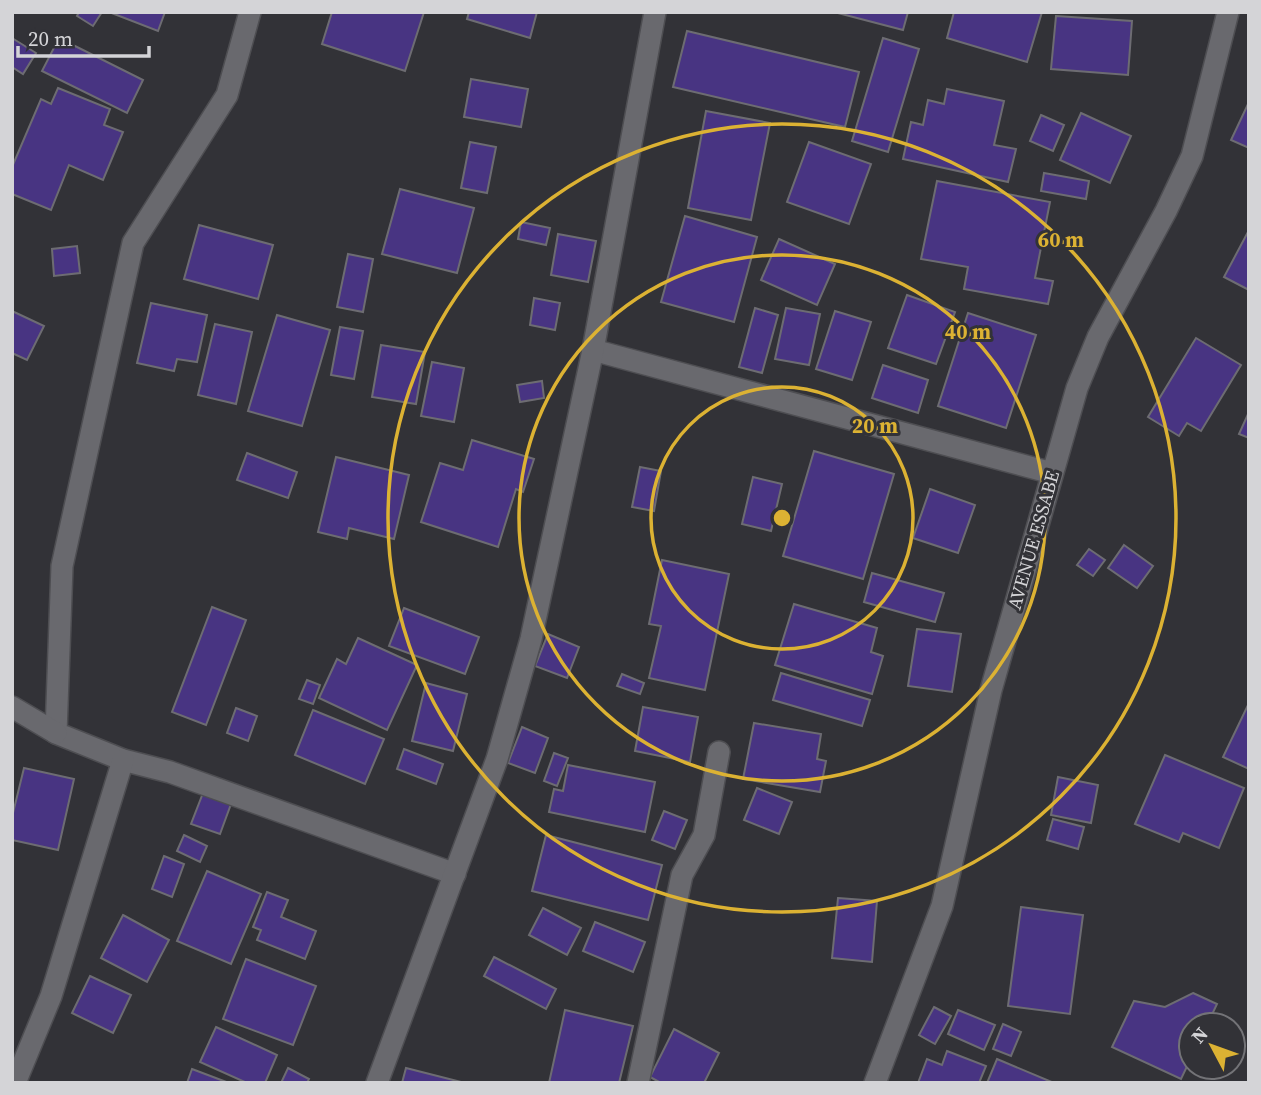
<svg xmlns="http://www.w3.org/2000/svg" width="1261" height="1095" font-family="'Source Serif 4',serif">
<rect width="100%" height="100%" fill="#323237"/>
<g fill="#483482" stroke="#6d6c72" stroke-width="2">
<path d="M79 12H102L93 26 77 16Z"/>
<path d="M109 12H165L158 31Z"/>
<path d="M332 12H424L405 71 322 44Z"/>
<path d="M469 12H537L530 38 467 19Z"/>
<path d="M834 12H908L903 30Z"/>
<path d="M954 12H1042L1027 62 947 38Z"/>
<path d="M1056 16 1132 21 1128 75 1051 69Z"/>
<path d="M687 31 859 72 845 127 673 87Z"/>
<path d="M12 38 36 53 23 74 12 67Z"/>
<path d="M59 38 143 80 127 113 42 71Z"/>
<path d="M883 38 919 49 888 152 852 141Z"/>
<path d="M471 79 528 89 521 127 464 117Z"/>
<path d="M58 88 110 109 104 125 123 132 103 180 69 165 51 210 12 194V167L41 99 51 104Z"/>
<path d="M947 89 1004 101 994 145 1016 149 1008 182 903 159 911 122 923 125 928 100 944 104Z"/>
<path d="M1249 102V148L1231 140Z"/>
<path d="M706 111 770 123 751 220 688 208Z"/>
<path d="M1081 113 1131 136 1110 183 1060 160Z"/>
<path d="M1041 115 1064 125 1053 151 1030 141Z"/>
<path d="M470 142 496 147 487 193 461 188Z"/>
<path d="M809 142 871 164 849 224 787 202Z"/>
<path d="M1044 173 1089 181 1086 199 1041 191Z"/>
<path d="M937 181 1050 202 1035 278 1053 281 1048 304 964 289 968 267 921 259Z"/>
<path d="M400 189 474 208 457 273 382 254Z"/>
<path d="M685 216 757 237 734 322 661 302Z"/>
<path d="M521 222 550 228 546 245 518 239Z"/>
<path d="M199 225 273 245 258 299 184 279Z"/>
<path d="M1249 230V290L1224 277Z"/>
<path d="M558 234 596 241 588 282 551 275Z"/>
<path d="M779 239 835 264 817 305 761 280Z"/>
<path d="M77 246 80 273 54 276 52 249Z"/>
<path d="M348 254 373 259 363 312 337 307Z"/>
<path d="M907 295 955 312 936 364 888 348Z"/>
<path d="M534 298 560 303 555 330 530 325Z"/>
<path d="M151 303 207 315 197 362 177 359 174 371 137 363Z"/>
<path d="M755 308 778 315 762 373 739 367Z"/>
<path d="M786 308 820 314 809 365 775 359Z"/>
<path d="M12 311 44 326 27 360 12 353Z"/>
<path d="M835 311 871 322 852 380 816 369Z"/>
<path d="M968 313 1036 335 1006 428 938 406Z"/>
<path d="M277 315 330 330 302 426 248 411Z"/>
<path d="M215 324 252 332 236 404 198 395Z"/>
<path d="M340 327 363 331 354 379 331 375Z"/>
<path d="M1196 338 1241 365 1201 431 1187 423 1179 436 1148 417Z"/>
<path d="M381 345 425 352 416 404 372 397Z"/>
<path d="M432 362 464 368 454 422 421 416Z"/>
<path d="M883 365 928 380 918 413 872 398Z"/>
<path d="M542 381 544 398 520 402 517 385Z"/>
<path d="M1249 412V438L1239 434Z"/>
<path d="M472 440 534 459 523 492 516 489 498 547 421 522 440 463 463 470Z"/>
<path d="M814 451 894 474 863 579 783 556Z"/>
<path d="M247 453 297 472 288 498 237 480Z"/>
<path d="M336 457 409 475 394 539 349 528 347 539 318 532Z"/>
<path d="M640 467 661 471 654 511 632 507Z"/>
<path d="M753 477 782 484 771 531 742 524Z"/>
<path d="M930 489 975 505 958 553 913 538Z"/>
<path d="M1124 545 1153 566 1137 588 1108 568Z"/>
<path d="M1089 549 1105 560 1093 576 1077 565Z"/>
<path d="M662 560 729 574 705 690 649 678 661 626 649 624Z"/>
<path d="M872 573 944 593 935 622 864 602Z"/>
<path d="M794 604 877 628 871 652 883 656 872 694 775 665Z"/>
<path d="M212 607 246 620 206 725 172 712Z"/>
<path d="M404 608 479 637 465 674 389 646Z"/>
<path d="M917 629 961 634 952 692 908 686Z"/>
<path d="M548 634 579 647 567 678 535 666Z"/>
<path d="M358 638 417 665 387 730 319 698 337 659 346 664Z"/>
<path d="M781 673 870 700 862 726 773 700Z"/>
<path d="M622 674 644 683 640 694 617 686Z"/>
<path d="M307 680 320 685 313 704 299 699Z"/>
<path d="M426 683 467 694 453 751 412 741Z"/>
<path d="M1248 705H1249V769L1223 757Z"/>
<path d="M643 707 698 717 690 762 635 751Z"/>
<path d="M236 708 257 716 248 741 227 733Z"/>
<path d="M313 710 384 739 365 784 295 755Z"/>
<path d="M754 723 821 734 817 759 826 761 820 792 743 779Z"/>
<path d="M522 727 548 738 535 773 508 763Z"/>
<path d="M404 749 443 764 436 784 397 769Z"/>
<path d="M554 753 568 758 557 786 544 781Z"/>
<path d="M1165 755 1244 788 1219 848 1183 833 1179 842 1135 824Z"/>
<path d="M568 765 655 782 645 832 549 812 554 789 563 791Z"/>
<path d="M24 768 74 779 58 850 12 840V817Z"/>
<path d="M1058 777 1098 785 1091 823 1051 815Z"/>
<path d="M757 788 792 802 779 834 744 820Z"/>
<path d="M203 793 231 804 220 834 191 824Z"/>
<path d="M664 811 687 820 675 849 652 840Z"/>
<path d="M1053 819 1084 827 1078 849 1047 840Z"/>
<path d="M184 835 207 846 200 862 177 851Z"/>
<path d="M546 835 662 865 648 920 532 891Z"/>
<path d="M164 856 184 864 172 897 152 889Z"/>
<path d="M207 871 261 894 231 964 177 941Z"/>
<path d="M267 892 288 900 281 917 316 931 305 959 257 940 261 930 253 927Z"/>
<path d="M838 898 877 901 872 962 832 958Z"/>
<path d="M1021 907 1083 915 1070 1014 1008 1006Z"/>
<path d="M543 908 581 928 567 955 529 935Z"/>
<path d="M123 915 169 940 147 982 101 958Z"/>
<path d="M595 922 645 942 633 972 583 951Z"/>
<path d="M494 957 556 989 546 1009 484 976Z"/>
<path d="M246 959 316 986 293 1045 223 1019Z"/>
<path d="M90 976 131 995 113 1033 72 1013Z"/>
<path d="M1193 993 1217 1004 1207 1025H1191V1058L1181 1079 1112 1047 1134 1001 1165 1007Z"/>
<path d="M934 1007 951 1016 935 1044 919 1035Z"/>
<path d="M565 1010 633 1026 619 1083H549Z"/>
<path d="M958 1010 995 1025 984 1050 948 1034Z"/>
<path d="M1003 1024 1021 1032 1011 1056 993 1049Z"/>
<path d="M216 1027 277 1055 265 1083H247L200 1062Z"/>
<path d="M674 1029 719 1053 704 1083H661L650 1077Z"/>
<path d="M947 1051 986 1066 979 1083H918L927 1059 942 1065Z"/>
<path d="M997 1059 1054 1083H987Z"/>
<path d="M288 1068 309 1079 307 1083H281Z"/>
<path d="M406 1068 465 1083H402Z"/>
<path d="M192 1069 229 1083H187Z"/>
</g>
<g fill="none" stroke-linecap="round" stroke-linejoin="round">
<defs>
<g id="street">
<path d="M250 12 227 95 133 243 62 566 56 733 123 760 170 772 455 874"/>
<path d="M593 350 1052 473"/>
<path d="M12 707 56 733"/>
<path d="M15 1083 51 996 123 760"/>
<path d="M377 1083 497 759 531 639 593 350 655 12"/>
<path d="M638 1083 682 875 704 835 719 752"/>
<path d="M875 1083 942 906 991 690 1077 388 1098 337 1166 211 1192 156 1228 12"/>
</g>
</defs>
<use href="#street" stroke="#4e4e52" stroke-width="24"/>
<use href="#street" stroke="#69696e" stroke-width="21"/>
</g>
<g fill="none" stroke="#dcb233" stroke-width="3.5">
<circle cx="782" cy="518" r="131"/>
<circle cx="782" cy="518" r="263"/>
<circle cx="782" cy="518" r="394"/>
</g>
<g text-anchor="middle" stroke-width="6" stroke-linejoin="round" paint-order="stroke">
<g font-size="19" fill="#d4d4d7" stroke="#323237">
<text transform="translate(1033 540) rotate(-74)" y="7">AVENUE ESSABE</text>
</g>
</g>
<circle cx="782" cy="518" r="10" fill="#dcb233" stroke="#323237" stroke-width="3.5"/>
<g font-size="21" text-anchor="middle" font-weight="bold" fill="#dcb233" stroke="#323237" stroke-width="6" stroke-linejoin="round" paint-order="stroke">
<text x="1061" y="247">60 m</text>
<text x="968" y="339">40 m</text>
<text x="875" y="433">20 m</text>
</g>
<rect width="1261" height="1095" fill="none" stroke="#d4d4d7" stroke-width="28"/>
<g transform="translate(1212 1046) rotate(311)"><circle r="33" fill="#323237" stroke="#737377" stroke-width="2"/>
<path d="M0-5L12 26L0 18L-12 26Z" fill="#dcb233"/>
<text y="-10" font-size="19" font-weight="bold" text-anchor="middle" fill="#d4d4d7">N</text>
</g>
<path d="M18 46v10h131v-10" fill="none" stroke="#d4d4d7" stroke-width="3.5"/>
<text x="28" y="46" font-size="21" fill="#d4d4d7" stroke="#323237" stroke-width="5" paint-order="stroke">20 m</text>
</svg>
